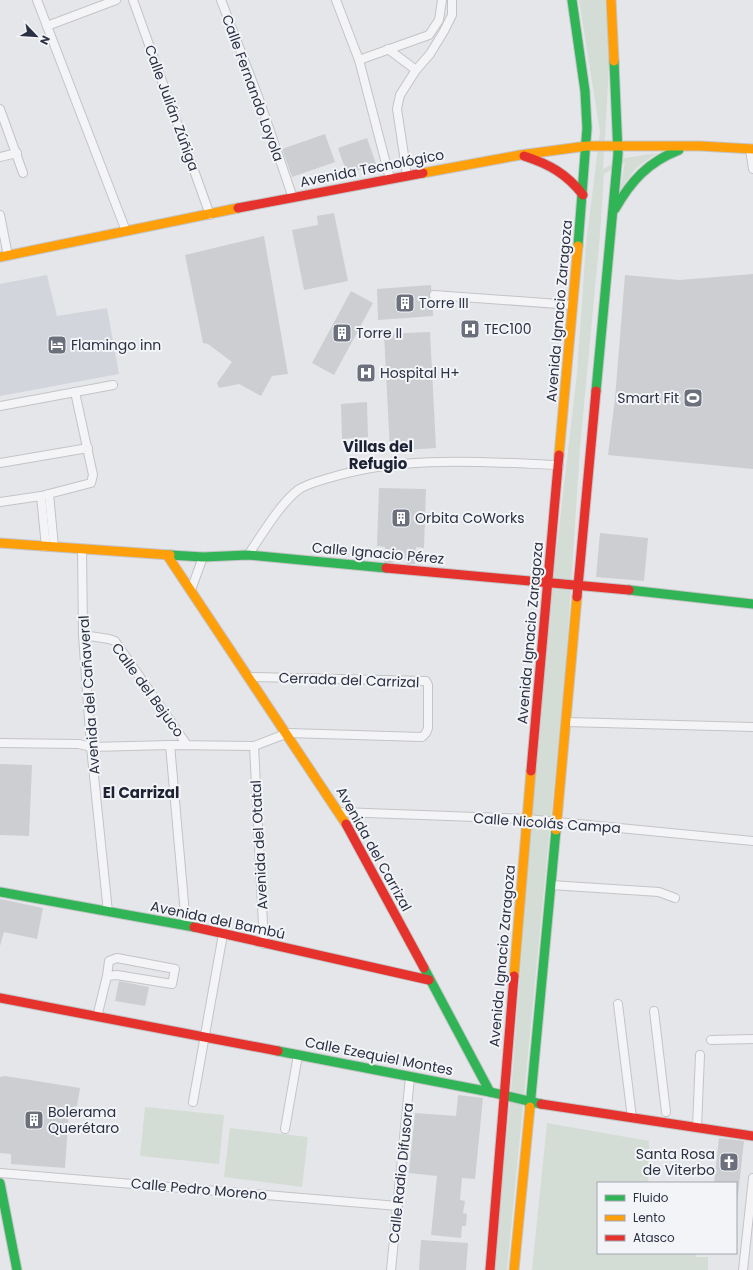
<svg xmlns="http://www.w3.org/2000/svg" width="753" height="1270" font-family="Poppins,sans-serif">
<rect width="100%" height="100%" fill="#e5e6e9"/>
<path fill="#d3d5dc" d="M47 275 57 316 107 308 119 374 0 396V284Z"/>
<g fill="#d4ddd5">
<path d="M579 0H605L610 50 603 169 625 158 657 153 636 168 620 190 625 162 604 174 600 235 580 448 566 663 507 1270H494L511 1092 537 752 554 571 577 374 586 244 600 132Z"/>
<path d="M145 1107 224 1115 219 1164 140 1156Z"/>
<path d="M547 1123 649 1141 648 1183H598V1253H696V1257H708V1270H532Z"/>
<path d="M230 1128 308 1137 302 1187 224 1177Z"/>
</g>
<g fill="#cdced1">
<path d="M325 134 335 162 292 177 282 149Z"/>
<path d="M367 138 376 164 347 174 338 148Z"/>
<path d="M334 213 348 281 304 290 292 230 318 225 317 216Z"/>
<path d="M264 236 288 374 272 376 261 396 239 384 219 388 217 383 232 362 208 344 203 343 185 255Z"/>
<path d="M753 274V469L608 455 615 398 625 275 679 280Z"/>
<path d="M431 285 433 316 378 320 377 289Z"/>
<path d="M351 291 373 303 334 375 312 363Z"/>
<path d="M430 332 436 448 390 451 384 334Z"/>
<path d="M367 402 368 437 342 439 341 404Z"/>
<path d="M379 488 426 489 424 548 416 547 415 564H407V559L395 558 393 563H384L385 547 377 546Z"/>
<path d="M600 533 648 538 644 581 596 577Z"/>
<path d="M0 764 32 765 29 836 0 835Z"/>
<path d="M0 899 43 908 37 939 4 932 0 946Z"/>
<path d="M119 981 149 987 145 1006 115 1001Z"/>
<path d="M5 1076 80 1088 77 1106 69 1108 65 1168 11 1164V1154L0 1153V1077Z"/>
<path d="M458 1095 483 1098 475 1179 462 1178 460 1200 465 1201 463 1213 467 1214 466 1226H462L461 1238 431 1235 437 1176 409 1173 415 1113 456 1116Z"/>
<path d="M719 1138 744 1141 737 1204 736 1183H714Z"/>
<path d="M421 1240 468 1243 466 1270H419Z"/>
</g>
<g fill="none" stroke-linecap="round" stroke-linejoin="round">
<defs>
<g id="street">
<path d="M37 0 126 231"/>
<path d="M133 0 210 215"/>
<path d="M221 0 259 99 293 198"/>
<path d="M336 0 359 60 390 179"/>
<path d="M47 26 116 0"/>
<path d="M388 49 416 70"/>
<path d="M359 60 429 35 439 20 442 0"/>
<path d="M0 109 23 173"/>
<path d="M750 149 753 169"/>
<path d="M0 157 17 153"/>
<path d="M407 175 397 109 400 95 416 70 430 54 444 31 452 15V0"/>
<path d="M0 215 8 256"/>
<path d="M434 295 572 305"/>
<path d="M0 406 113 385"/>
<path d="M0 463 88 448"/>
<path d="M49 494 54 547"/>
<path d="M41 496 46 547"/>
<path d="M0 502 41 496 91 483 93 475 75 392"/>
<path d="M82 549 83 635 91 747 108 912"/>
<path d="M248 555C262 535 279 505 298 490 306 484 319 481 329 478 402 455 483 462 559 465"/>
<path d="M191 590 203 557"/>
<path d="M83 635 109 639 115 641 187 745"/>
<path d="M566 722 753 727"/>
<path d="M0 743 79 744 91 747 170 745 254 746 288 733 422 737 426 733 428 728V685L426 681 249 677"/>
<path d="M170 745 186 925"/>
<path d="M254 746 264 944"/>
<path d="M340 812 527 819 753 841"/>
<path d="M551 885 659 892 675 898"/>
<path d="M618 1004 632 1118"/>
<path d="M654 1011 666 1112"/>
<path d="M97 1017 107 976 109 961 117 958 175 969 172 984 117 975 107 976"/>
<path d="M711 1040 753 1039"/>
<path d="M193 1102 223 934"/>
<path d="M697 1127 700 1055"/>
<path d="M285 1129 298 1055"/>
<path d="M0 1173 398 1206"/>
<path d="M391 1270 410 1077"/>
<path d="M743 1270 753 1178"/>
</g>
<g id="fast">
<path d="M572 0 585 91 587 128 578 246"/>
<path d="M615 209C631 181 648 162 679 150"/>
<path d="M596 391 618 154 614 61"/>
<path d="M170 555 203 557 248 555 386 568"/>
<path d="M629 590 753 604"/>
<path d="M0 892 194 927"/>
<path d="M424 968 490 1092"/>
<path d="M278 1051 490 1092 541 1104"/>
<path d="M530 1107 556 830"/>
<path d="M0 1183 17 1270"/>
</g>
<g id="slow">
<path d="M611 0 614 61"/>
<path d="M423 173 520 155 587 146H700L753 149"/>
<path d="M0 257 238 208"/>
<path d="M559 455 578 246"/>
<path d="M0 543 170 555"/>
<path d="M167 555 346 824"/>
<path d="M556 830 577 597"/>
<path d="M514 976 531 771"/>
<path d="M514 1270 530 1107"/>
</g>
<g id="jam">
<path d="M524 156C549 164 567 174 583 195"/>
<path d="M238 208 423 173"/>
<path d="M386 568 629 590"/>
<path d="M577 597 596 391"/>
<path d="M531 771 559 455"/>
<path d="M346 824 424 968"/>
<path d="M194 927 429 980"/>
<path d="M0 998 278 1051"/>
<path d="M541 1104 753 1136"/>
<path d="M490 1270 514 976"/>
</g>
</defs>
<use href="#street" stroke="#c3c4c7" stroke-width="10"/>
<use href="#fast" stroke="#c3c4c7" stroke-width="11"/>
<use href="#slow" stroke="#c3c4c7" stroke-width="11"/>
<use href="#jam" stroke="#c3c4c7" stroke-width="11"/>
<use href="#street" stroke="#f4f4f6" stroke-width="8"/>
<use href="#fast" stroke="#30b455" stroke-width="9"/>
<use href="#slow" stroke="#ff9f0a" stroke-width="9"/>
<use href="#jam" stroke="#e5322d" stroke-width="9"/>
</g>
<defs>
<symbol id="building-square" viewBox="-11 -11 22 22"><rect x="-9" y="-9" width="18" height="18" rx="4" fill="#6c707d" stroke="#f3f4f8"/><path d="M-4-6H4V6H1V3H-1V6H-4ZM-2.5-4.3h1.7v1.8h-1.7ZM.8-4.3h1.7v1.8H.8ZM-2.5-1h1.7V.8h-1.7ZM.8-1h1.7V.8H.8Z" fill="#fff"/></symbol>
<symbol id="hospital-square" viewBox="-11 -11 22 22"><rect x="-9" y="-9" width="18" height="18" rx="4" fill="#6c707d" stroke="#f3f4f8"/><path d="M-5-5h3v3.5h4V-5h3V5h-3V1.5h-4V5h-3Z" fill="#fff"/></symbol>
<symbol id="hotel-square" viewBox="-11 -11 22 22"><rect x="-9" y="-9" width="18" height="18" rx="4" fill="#6c707d" stroke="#f3f4f8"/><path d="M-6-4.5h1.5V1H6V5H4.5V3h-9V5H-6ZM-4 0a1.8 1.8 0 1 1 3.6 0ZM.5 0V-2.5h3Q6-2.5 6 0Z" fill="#fff"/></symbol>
<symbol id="stadium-square" viewBox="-11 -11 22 22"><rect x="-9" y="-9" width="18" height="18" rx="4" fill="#6c707d" stroke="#f3f4f8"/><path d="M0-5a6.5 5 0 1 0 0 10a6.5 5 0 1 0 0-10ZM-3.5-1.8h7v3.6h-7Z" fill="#fff"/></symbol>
<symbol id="church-square" viewBox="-11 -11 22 22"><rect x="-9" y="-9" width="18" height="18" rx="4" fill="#6c707d" stroke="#f3f4f8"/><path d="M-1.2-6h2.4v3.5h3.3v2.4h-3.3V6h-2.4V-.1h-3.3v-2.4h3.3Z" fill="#fff"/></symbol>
</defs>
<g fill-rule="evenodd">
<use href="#building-square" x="394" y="292" width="22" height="22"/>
<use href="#hospital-square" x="459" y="318" width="22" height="22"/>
<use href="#building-square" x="331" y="322" width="22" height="22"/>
<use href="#hotel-square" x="46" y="334" width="22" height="22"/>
<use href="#hospital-square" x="355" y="362" width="22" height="22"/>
<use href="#stadium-square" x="682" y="387" width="22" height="22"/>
<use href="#building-square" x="390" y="507" width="22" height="22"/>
<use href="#building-square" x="23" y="1109" width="22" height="22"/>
<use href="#church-square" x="718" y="1151" width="22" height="22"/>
</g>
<g text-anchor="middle" stroke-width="4" stroke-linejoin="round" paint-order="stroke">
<g font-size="14" fill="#2b3143" stroke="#f3f4f8">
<text transform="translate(253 88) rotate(70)" y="5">Calle Fernando Loyola</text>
<text transform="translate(172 108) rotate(70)" y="5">Calle Julián Zúñiga</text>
<text transform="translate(372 168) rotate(-11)" y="5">Avenida Tecnológico</text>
<text transform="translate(559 311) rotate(-85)" y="5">Avenida Ignacio Zaragoza</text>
<text transform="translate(378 553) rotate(5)" y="5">Calle Ignacio Pérez</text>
<text transform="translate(530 633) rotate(-85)" y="5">Avenida Ignacio Zaragoza</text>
<text transform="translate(349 680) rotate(2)" y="5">Cerrada del Carrizal</text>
<text transform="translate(148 690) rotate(54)" y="5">Calle del Bejuco</text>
<text transform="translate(89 695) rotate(-94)" y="5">Avenida del Cañaveral</text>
<text transform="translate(547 823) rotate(4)" y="5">Calle Nicolás Campa</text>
<text transform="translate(259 845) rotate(-93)" y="5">Avenida del Otatal</text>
<text transform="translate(374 849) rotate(61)" y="5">Avenida del Carrizal</text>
<text transform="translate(218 920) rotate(12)" y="5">Avenida del Bambú</text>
<text transform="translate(502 956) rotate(-85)" y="5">Avenida Ignacio Zaragoza</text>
<text transform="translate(379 1056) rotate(11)" y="5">Calle Ezequiel Montes</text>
<text transform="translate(401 1173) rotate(-84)" y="5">Calle Radio Difusora</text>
<text transform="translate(199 1189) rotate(5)" y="5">Calle Pedro Moreno</text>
</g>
<g font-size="14" fill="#2b3143" stroke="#f3f4f8" text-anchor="start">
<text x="419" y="308">Torre III</text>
<text x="484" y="334">TEC100</text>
<text x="356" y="338">Torre II</text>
<text x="71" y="350">Flamingo inn</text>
<text x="380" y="378">Hospital H+</text>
<text x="679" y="403" text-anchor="end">Smart Fit</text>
<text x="415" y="523">Orbita CoWorks</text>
<text x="48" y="1117">Bolerama<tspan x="48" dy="16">Querétaro</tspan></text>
<text x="715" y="1159" text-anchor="end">Santa Rosa<tspan x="715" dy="16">de Viterbo</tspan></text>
</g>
<g font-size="15" font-weight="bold" fill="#1d2234" stroke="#f3f4f8">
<text x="378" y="452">Villas del<tspan x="378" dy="17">Refugio</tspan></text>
<text x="141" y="798">El Carrizal</text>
</g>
</g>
<rect x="597" y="1182" width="140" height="72" fill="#f3f4f8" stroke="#a3a6b0"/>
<rect x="605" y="1195" width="20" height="6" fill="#30b455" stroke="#a3a6b0"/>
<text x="633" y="1202" font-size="12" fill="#2b3143">Fluido</text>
<rect x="605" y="1215" width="20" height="6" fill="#ff9f0a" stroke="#a3a6b0"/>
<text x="633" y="1222" font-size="12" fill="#2b3143">Lento</text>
<rect x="605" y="1235" width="20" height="6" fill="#e5322d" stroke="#a3a6b0"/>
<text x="633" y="1242" font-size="12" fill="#2b3143">Atasco</text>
<g transform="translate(36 36) rotate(115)" stroke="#f3f4f8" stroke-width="3" paint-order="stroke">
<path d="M0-3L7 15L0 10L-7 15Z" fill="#2b3143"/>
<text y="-6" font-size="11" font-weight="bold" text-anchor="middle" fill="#2b3143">N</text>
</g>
</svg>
